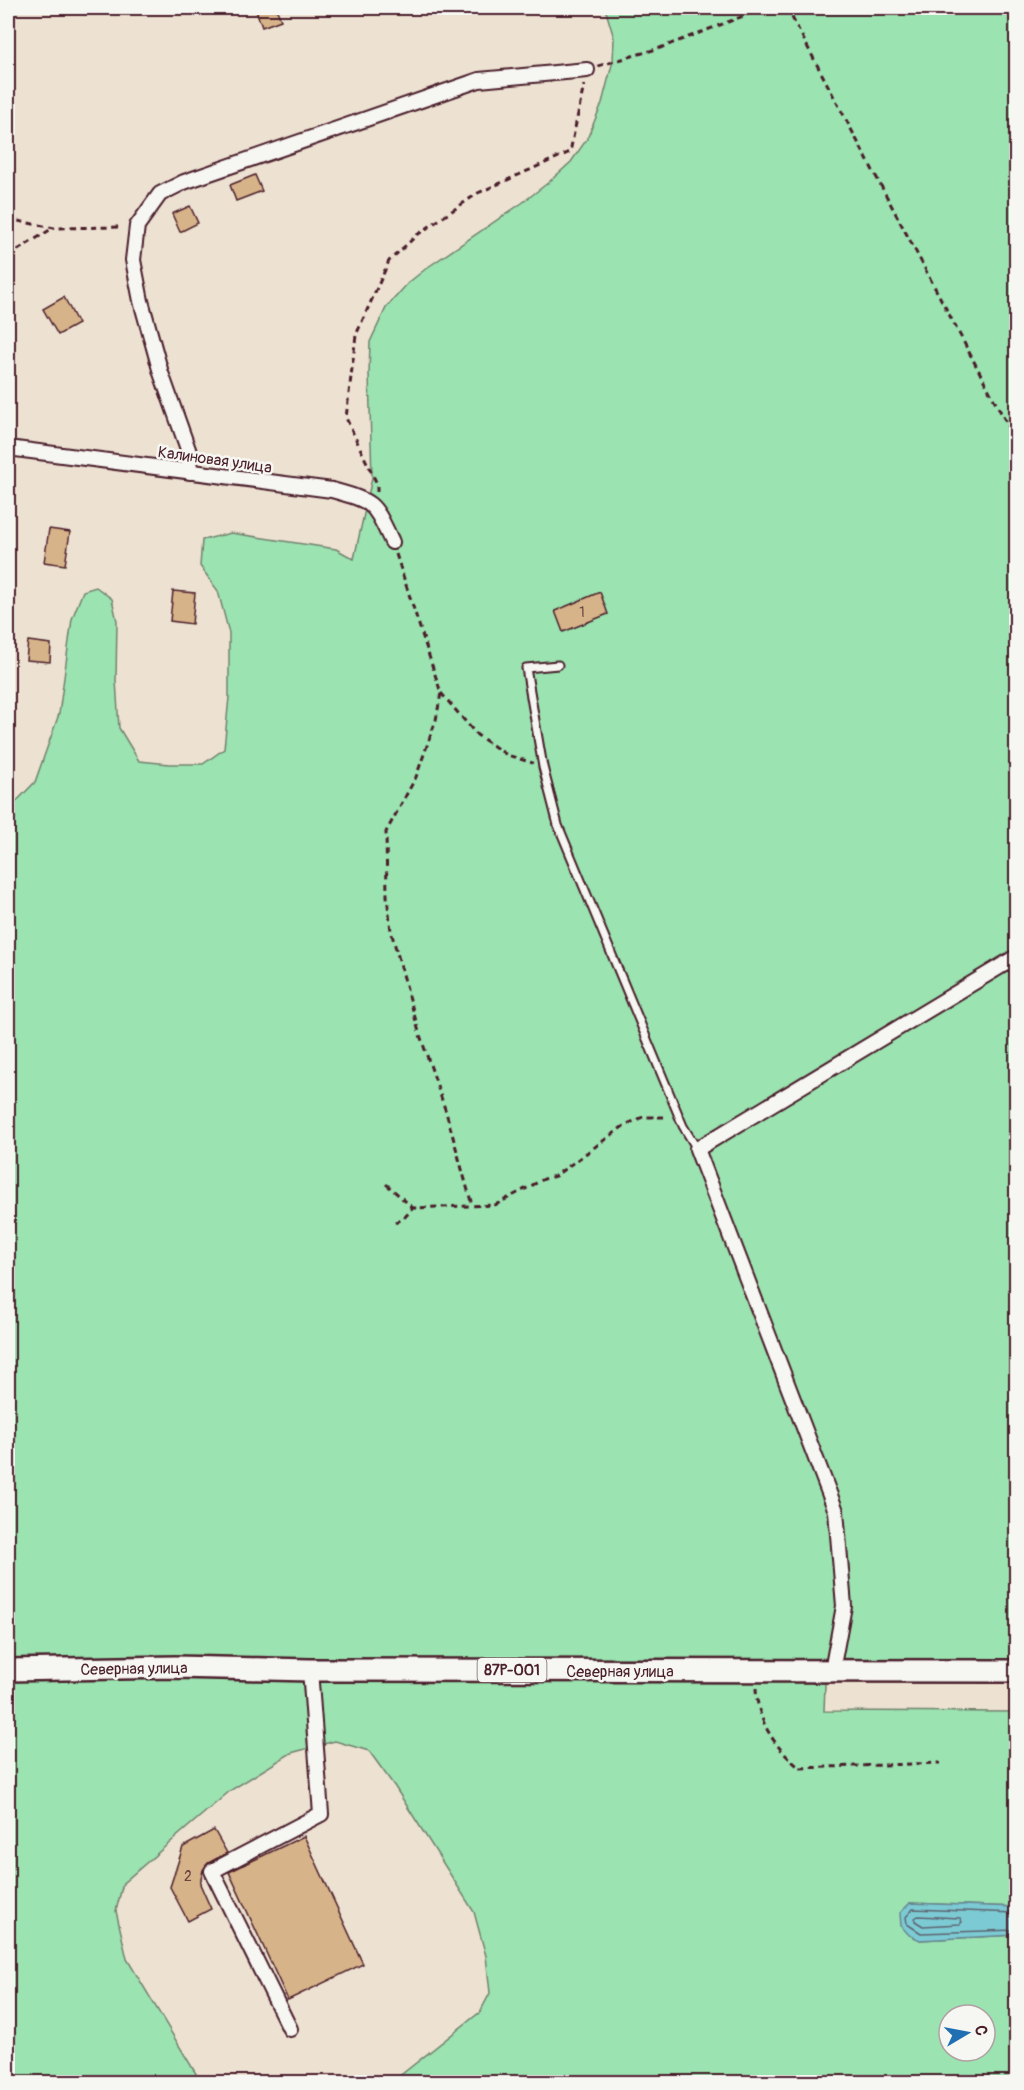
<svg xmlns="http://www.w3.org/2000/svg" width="1024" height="2090" font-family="Pangolin,sans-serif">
<rect width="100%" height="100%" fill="#ede2d2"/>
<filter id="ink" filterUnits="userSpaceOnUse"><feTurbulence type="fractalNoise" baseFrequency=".0167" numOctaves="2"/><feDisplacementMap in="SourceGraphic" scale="12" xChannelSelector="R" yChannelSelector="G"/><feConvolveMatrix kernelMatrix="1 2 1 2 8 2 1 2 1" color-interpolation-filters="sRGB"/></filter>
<g filter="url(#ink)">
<path fill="#9be3b1" stroke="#72816e" stroke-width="1.5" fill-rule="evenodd" d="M605 8H1016V1662L826 1660 824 1711 1016 1712V1907L910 1903 920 1940 1016 1935V2082H392L480 2012 490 1993 486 1956 474 1912 395 1787 369 1751 335 1741 291 1753 231 1790 123 1883 116 1911 127 1959 201 2082H8V810L35 782 59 714 72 619 83 591 96 587 112 599 117 621 116 680 119 728 139 761 170 764H203L224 749 229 697V633L218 591 200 566 202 540 231 533 336 549 354 559 372 478 369 374 370 342 386 308 408 283 428 267 522 203 549 182 571 162 587 139 602 103 613 61 614 38ZM949 2015H985V2051H949Z"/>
<path fill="#7bcbd4" stroke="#678690" stroke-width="1.5" d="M910 1903 1016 1907V1935L920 1940 909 1935 901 1926 900 1913Z"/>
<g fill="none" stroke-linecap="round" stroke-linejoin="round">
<g stroke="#5e646f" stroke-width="1.5">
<path d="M1016 1913 913 1909 906 1917 907 1924 921 1933 1016 1930"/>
<path d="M918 1916 960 1918 962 1922 960 1924 923 1926 915 1921V1918Z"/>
</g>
</g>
<g fill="#d7b389" stroke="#4a1f2b" stroke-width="1.5">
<path d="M255 8H276L281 20 262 27Z"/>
<path d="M255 175 262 191 236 201 230 185Z"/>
<path d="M190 206 198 223 180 232 172 214Z"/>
<path d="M64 297 78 324 58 335 43 309Z"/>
<path d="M49 529 70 532 65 565 44 562Z"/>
<path d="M173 591 195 593 192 624 170 621Z"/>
<path d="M600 592 608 614 563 632 555 611Z"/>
<path d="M28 641 51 644 50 662 26 660Z"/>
<path d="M214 1830 227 1853 208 1863 203 1870 200 1884 211 1909 188 1921 170 1887 183 1847Z"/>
<path d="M304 1836 363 1964 288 2000 229 1872Z"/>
</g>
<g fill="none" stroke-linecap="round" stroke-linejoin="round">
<defs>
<path id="lane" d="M558 665 526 668 543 767 558 825 683 1126 697 1149"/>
<g id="street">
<path d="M8 448 332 490C375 502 373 502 392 542"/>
<path d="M190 472 189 452 161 373 141 301 133 260 137 226 160 194 184 182 479 80 587 70"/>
<path d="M832 1671 844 1606 836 1511 697 1149 1016 957"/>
<path d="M290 2029 212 1871 321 1814 310 1670"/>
</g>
<path id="primary" d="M8 1670 175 1667 310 1670 1016 1671"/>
</defs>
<use href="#lane" stroke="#4a1f2b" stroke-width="11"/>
<use href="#street" stroke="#4a1f2b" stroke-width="18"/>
<use href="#primary" stroke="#4a1f2b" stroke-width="26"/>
<g stroke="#4a1f2b" stroke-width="3" stroke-dasharray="6 4.5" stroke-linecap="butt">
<path d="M787 8 1016 441"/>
<path d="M598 66 660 48 746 15 758 8"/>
<path d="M8 219 54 228 122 227"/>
<path d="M8 254 13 253 53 228"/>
<path d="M377 492V484L346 418 356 335 389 261 417 235 478 193 570 152 584 85"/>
<path d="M396 554 441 693 436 720 416 777 386 832 387 896 391 931 419 1032 446 1112 472 1205"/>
<path d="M441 693 477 735 507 755 533 763"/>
<path d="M386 1184 413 1208"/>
<path d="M395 1223 404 1218 413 1208 495 1205 544 1179 555 1176 625 1125 643 1117H668"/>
<path d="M756 1688C757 1721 775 1748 800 1768L940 1763"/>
</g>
<use href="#lane" stroke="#f6f6f2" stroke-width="7"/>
<use href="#street" stroke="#f6f6f2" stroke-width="14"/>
<use href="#primary" stroke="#f6f6f2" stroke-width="21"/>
</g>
</g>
<g text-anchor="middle" stroke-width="5" stroke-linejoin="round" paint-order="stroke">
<g font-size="14" fill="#6d4442">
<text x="582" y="617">1</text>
<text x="188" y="1881">2</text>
</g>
<rect fill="#f6f6f2" stroke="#7e6067" stroke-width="1.5" x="477.5" y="1658" width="69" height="24" rx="4.5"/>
<g font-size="15" font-weight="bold" fill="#4a1f2b">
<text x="512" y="1675">87Р-001</text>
</g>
<g font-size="16" fill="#4a1f2b" stroke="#f6f6f2">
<text transform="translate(215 459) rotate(8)" y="6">Калиновая улица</text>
<text transform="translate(134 1668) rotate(-1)" y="6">Северная улица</text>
<text x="620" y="1677">Северная улица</text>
</g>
</g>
<rect width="1024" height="2090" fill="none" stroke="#f6f6f2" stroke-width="30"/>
<rect x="15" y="15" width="994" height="2060" fill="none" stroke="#4a1f2b" stroke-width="2" filter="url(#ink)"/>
<g transform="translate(967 2033) rotate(80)"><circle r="28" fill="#f6f6f2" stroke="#b1a0a2" stroke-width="1.5"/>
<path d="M0-4.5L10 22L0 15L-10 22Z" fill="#1f6fb2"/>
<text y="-9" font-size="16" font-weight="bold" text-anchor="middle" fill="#4a1f2b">С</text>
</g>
</svg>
